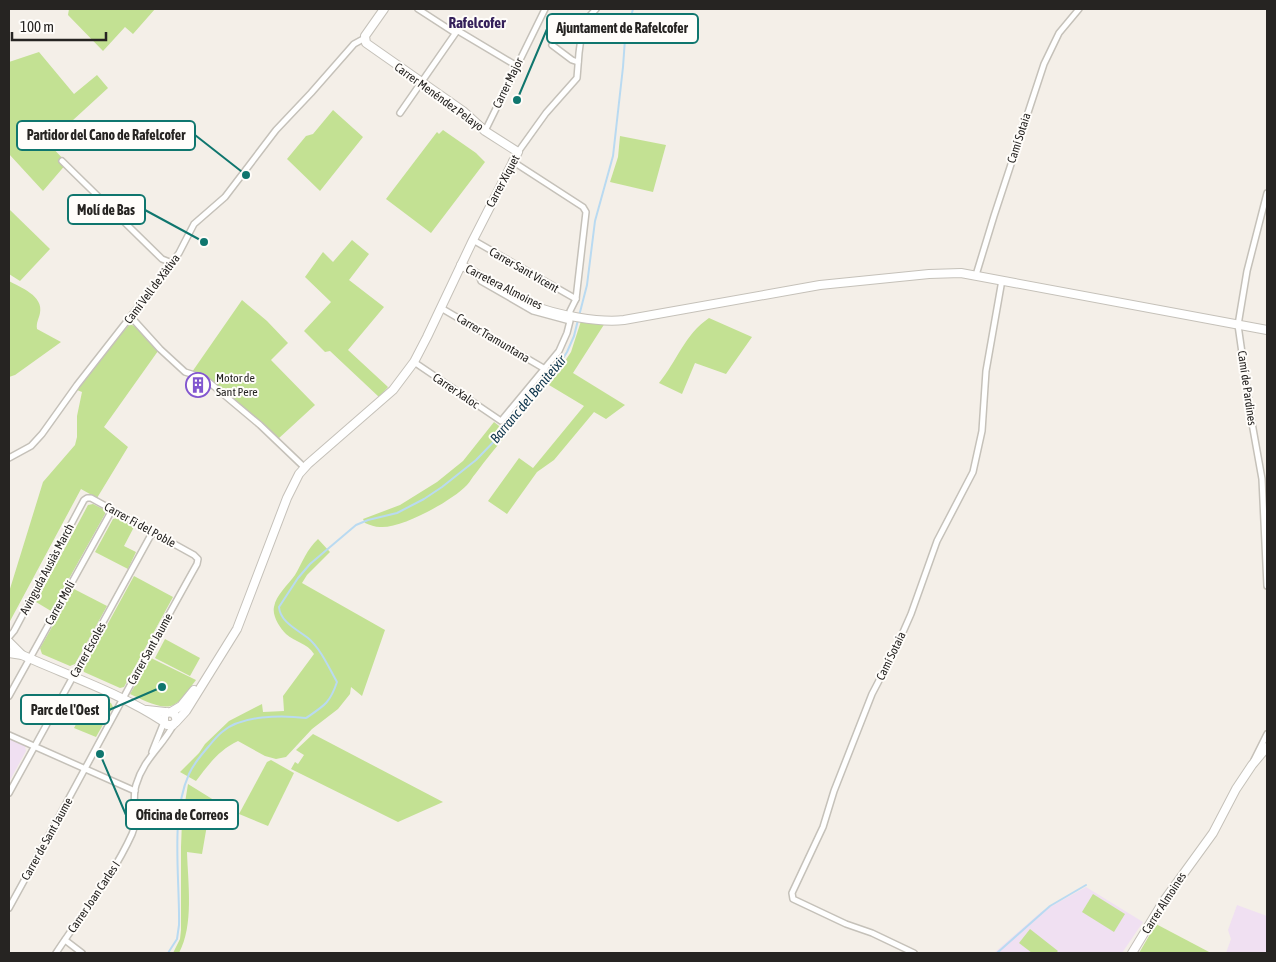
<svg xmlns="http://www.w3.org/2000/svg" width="1276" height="962" font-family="'Asap Condensed',sans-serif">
<rect width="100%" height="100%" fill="#f4efe8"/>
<g fill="#f0e0f2">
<path d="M9 739 25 746 26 751 9 782Z"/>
<path d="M1086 887 1143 922 1122 953H994L1041 912Z"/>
<path d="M1237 905 1267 916V953H1226L1231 939 1228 930Z"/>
</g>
<g fill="#c3e193">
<path d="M69 9H155L133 34 125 27 103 51 68 15Z"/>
<path d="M39 52 74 94 97 75 108 88 48 143 67 163 43 191 9 154V62Z"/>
<path d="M333 110 363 137 320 191 287 159 306 136 313 134Z"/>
<path d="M443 130 476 153 485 162 431 233 386 199 437 132 439 134Z"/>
<path d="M620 136 666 145 653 192 610 182 618 157Z"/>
<path d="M9 209 50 249 20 281 9 274Z"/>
<path d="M352 240 369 254 349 280 384 307 348 350 388 387 379 397 330 351 325 352 304 331 331 302 305 277 323 252 333 262Z"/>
<path d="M9 281C20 287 44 296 40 313 39 319 36 322 37 329L61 342 15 375 9 377Z"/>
<path d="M242 300 267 321 288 343 271 360 315 405 278 439C251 415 226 388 192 372Z"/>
<path d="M709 318 752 337 726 374 695 363 682 394 659 383C677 361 685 334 709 318Z"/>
<path d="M581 321 605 323 573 373 625 405 606 419 594 412 554 460 537 472 507 514 488 501 519 458 533 468 584 406 549 385 571 352Z"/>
<path d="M130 324 138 328 158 351 104 427 128 447 97 498 81 489 9 623V592L43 482 75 445 77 437V416L82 392 77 390 99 359Z"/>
<path d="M494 422 508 433C497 446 486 459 476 473 472 477 470 482 467 485 452 501 401 529 380 527 375 527 370 525 365 523L363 519 400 505 437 482 463 461Z"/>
<path d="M93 504 105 510V514L51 611 36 602 88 505Z"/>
<path d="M117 518 134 527 124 546 136 552 128 569 95 552 113 519Z"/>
<path d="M318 539 330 552 307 575 302 583 385 630 362 696 351 687 350 694 338 709 312 729 286 757 276 759 265 756 238 741C219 750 209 764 196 781L180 772 199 753 205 744 229 721 262 704 263 712 284 711 283 696 314 654C307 643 295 642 286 634 280 628 272 616 274 607 276 595 288 585 295 575 302 563 307 549 318 539Z"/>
<path d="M134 576 173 597 124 687 120 688 84 672 83 669Z"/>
<path d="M74 589 107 606 75 664 70 666 42 654 40 648Z"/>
<path d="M165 639 200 658 190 676 155 658Z"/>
<path d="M151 658 196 680C190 687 183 700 175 704 163 712 142 699 130 694Z"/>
<path d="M92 695 111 703 113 707 96 737 74 728Z"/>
<path d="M313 734 443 802 398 822 291 769 295 762 298 764 304 755 296 750Z"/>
<path d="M271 760 294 773 268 826 239 814 267 762Z"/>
<path d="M188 784 217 802 207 825 202 854 187 852C188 884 194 925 179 953H173L180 939 181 930V847L182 821Z"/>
<path d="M1093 894 1125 914 1114 932 1082 912Z"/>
<path d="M1156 924 1211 953H1139Z"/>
<path d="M1030 929 1058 951 1056 953H1032L1019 943Z"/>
</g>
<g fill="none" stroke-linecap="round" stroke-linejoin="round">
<g stroke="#b9daf1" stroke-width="2">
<path d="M579 316 587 285 595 221 613 156 623 67 625 39 633 9"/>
<path d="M168 953 177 939 179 925C180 879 170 816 189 774 194 763 201 755 209 746 213 741 217 736 222 732 241 715 282 715 306 718 324 706 330 703 337 682 329 668 321 649 308 638 298 630 280 622 279 607L298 578 310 564 356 525 368 520 397 513 424 499 442 487 476 460 509 426 555 371 567 352 574 336 578 320"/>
<path d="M997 953 1050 906 1086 885"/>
</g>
<defs>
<g id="street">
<path d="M418 9 455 33"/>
<path d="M552 45 572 60 578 62"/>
<path d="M400 113 457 31 460 32 517 66"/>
<path d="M485 131 545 9"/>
<path d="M518 152 546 113 577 78 579 53 582 30 587 19 596 9"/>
<path d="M62 161 162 259 172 263"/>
<path d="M512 161 583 207 586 212 576 299 570 311V318"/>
<path d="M1267 193 1247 271 1238 325 1252 423 1262 479 1267 586"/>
<path d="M473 240 576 299"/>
<path d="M976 275 994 216 1044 64 1059 33 1079 9"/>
<path d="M441 308 545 369"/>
<path d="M131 317 160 349 185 372 204 378 260 425 304 467"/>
<path d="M414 362 501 421 559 351 567 333 570 321 533 311 481 281 479 275"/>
<path d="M9 458 31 446 42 434 77 385 160 279 179 253 194 224 225 197 276 130 311 93 354 44 365 38"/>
<path d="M9 637 14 631 84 500 87 498H91L194 555 198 559 197 564C133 678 72 794 9 908"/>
<path d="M9 696 112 510"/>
<path d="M9 735 135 791"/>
<path d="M152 752 164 722"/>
<path d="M1254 760 1267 734"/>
<path d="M9 793 152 533"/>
<path d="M65 940 82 953"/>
<path d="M56 953C82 913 112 878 132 834 139 819 131 801 136 785 144 758 162 747 174 724"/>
<path d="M914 953 872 933 846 924 793 899 792 893 823 827 834 791 872 694 896 648 911 614 937 541 973 472 982 431 986 371 1002 280"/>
</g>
<g id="secondary">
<path d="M461 265C485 278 508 294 532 305 555 315 600 323 624 320L820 285 929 274 961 273 1267 330"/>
<path d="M9 642 22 655"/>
<path d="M9 653 22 655C69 676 120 693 164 722"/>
<path d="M147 710 174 713 177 720 173 725H167L164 722V716L167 712"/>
<path d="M171 712 181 706 194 690"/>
<path d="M176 722 186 711 237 629 287 498 299 474 308 464 393 390 414 362 427 337 473 240 518 152 485 131 463 111 366 43 365 36 384 9"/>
<path d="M1132 953 1163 902 1213 833 1236 789 1252 765 1267 747"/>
</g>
</defs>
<use href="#street" stroke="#c5c1b9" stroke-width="8"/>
<use href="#secondary" stroke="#c5c1b9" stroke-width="10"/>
<use href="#street" stroke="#fff" stroke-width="5"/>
<use href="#secondary" stroke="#fff" stroke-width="8"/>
</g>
<defs>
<symbol id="building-ring" viewBox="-11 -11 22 22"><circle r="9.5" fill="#fffdfa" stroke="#8256cf" stroke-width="1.5"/><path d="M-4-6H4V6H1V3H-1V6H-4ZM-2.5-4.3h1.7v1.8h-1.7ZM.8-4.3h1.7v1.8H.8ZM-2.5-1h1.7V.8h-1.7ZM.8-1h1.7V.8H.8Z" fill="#8256cf"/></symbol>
</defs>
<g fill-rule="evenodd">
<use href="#building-ring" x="184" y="371" width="28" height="28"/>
</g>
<g text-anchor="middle" stroke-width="4" stroke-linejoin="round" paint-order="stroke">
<g font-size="12" fill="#262422" stroke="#fffdfa">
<text transform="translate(508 83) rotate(-64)" y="4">Carrer Major</text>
<text transform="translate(439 97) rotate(36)" y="4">Carrer Menéndez Pelayo</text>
<text transform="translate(1019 138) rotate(-72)" y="4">Camí Sotaia</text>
<text transform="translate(503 181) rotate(-62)" y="4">Carrer Xiquet</text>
<text transform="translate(524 270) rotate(30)" y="4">Carrer Sant Vicent</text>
<text transform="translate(504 287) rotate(27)" y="4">Carretera Almoines</text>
<text transform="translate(152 289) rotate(-53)" y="4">Camí Vell de Xàtiva</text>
<text transform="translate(493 338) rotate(31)" y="4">Carrer Tramuntana</text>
<text transform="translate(1247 388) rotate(82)" y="4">Camí de Pardines</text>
<text transform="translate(456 391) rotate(34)" y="4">Carrer Xaloc</text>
<text transform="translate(140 525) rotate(29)" y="4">Carrer Fi del Poble</text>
<text transform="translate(47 569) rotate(-62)" y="4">Avinguda Ausiàs March</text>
<text transform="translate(60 603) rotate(-61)" y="4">Carrer Molí</text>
<text transform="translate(150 649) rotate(-61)" y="4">Carrer Sant Jaume</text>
<text transform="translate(88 650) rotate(-61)" y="4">Carrer Escoles</text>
<text transform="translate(891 656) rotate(-64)" y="4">Camí Sotaia</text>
<text transform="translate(47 839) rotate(-61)" y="4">Carrer de Sant Jaume</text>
<text transform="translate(94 897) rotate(-56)" y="4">Carrer Joan Carles I</text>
<text transform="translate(1164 903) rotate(-57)" y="4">Carrer Almoines</text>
</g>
<g font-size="12" fill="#262422" stroke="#fffdfa" text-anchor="start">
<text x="216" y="382">Motor de<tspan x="216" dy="14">Sant Pere</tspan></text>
</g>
<g font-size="14" font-style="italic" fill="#0e354c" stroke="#fffdfa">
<text transform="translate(528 399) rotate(-50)" y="5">Barranc del Beniteixir</text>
</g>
<g font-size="15" font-weight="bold" fill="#35205a" stroke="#fffdfa">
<text x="477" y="28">Rafelcofer</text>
</g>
</g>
<path fill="none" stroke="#0f766e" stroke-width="2" d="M517 100L547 29M246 175L195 135M204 242L145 210M162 687L109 710M100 754L126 815"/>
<g fill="#0f766e" stroke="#fffdfa" stroke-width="2">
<circle cx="517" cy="100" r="5"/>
<circle cx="246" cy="175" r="5"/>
<circle cx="204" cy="242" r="5"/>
<circle cx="162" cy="687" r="5"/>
<circle cx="100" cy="754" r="5"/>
</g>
<g fill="#fffdfa" stroke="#0f766e" stroke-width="2">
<rect x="547" y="14" width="151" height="29" rx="5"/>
<rect x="17" y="121" width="178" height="29" rx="5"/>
<rect x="68" y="195" width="77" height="29" rx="5"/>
<rect x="21" y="695" width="88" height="29" rx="5"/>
<rect x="126" y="800" width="112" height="29" rx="5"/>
</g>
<g font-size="14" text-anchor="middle" font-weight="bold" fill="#262422">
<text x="622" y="33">Ajuntament de Rafelcofer</text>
<text x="106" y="140">Partidor del Cano de Rafelcofer</text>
<text x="106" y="215">Molí de Bas</text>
<text x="65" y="715">Parc de l'Oest</text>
<text x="182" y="820">Oficina de Correos</text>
</g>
<rect width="1276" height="962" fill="none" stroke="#262422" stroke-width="20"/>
<path d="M12 32v8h94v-8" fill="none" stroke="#262422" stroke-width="2.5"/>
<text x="20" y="32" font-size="15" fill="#262422" stroke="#fffdfa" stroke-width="4" paint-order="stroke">100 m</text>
</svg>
